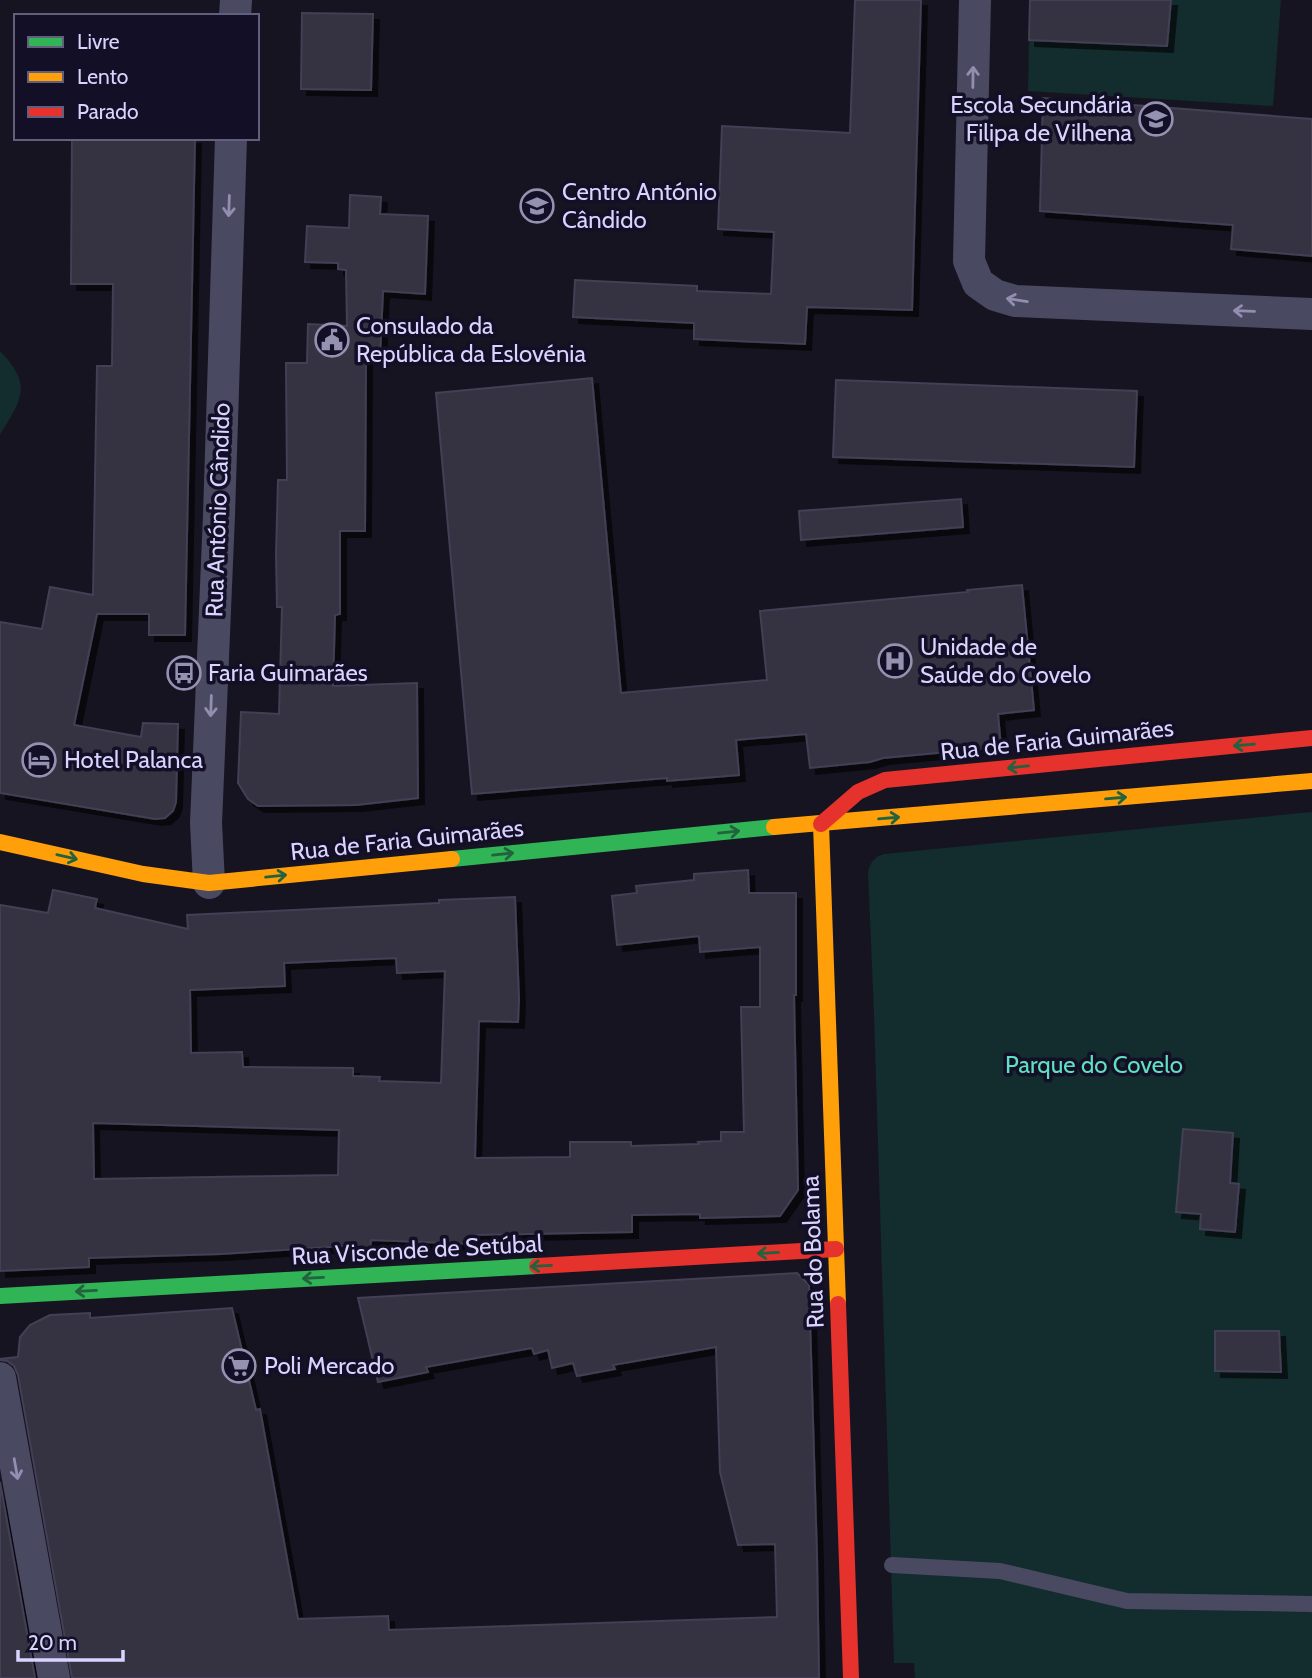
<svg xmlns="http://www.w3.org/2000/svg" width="1312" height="1678" font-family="Cabin,sans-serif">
<defs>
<filter id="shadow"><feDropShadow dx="6" dy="6" stdDeviation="0" flood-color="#0009"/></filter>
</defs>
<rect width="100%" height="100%" fill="#161421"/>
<g fill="#132c2d">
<path d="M1171 0H1281L1273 106 1028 91 1029 40 1167 46Z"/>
<path d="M0 351C33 385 22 399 0 435Z"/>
<path d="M1312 812V1678H915L914 1663H894L874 1014 868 872C870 863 874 857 884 854Z"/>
</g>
<g fill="#343243" stroke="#433f54" stroke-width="2" fill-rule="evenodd" filter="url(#shadow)">
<path d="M855 0H921L912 310 807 307 805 344 694 339V323L573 317 575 280 697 286V291L771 294 774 232 718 229 722 126 850 133Z"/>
<path d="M1030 0H1171L1167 46 1029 40Z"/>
<path d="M302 13 373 14 371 90 301 89Z"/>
<path d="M1043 98 1312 119V256L1231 249 1233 225 1040 211Z"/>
<path d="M72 138H195L185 635H149V614H97L74 725 141 737 143 723 178 724 176 802 173 811 165 818 155 819 0 793V622L42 629 50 587 93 595 97 366H112L113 284H71Z"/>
<path d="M350 195 381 197 380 214 428 216 425 294 383 291 380 357H366L365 531H340V614L335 615 333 686 417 683 418 798 356 805 258 806 248 799 238 783 241 712 279 714 282 607H277L276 554 278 480H287L286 363H307L308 324 347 326 346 270 338 269V263L305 262 307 226 349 228Z"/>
<path d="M592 378 621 693 767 680 760 611 968 592 967 590 1022 585 1034 710 998 714 1001 747 883 758 870 762 810 768 806 734 736 740 739 775 667 781V778L472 794 436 393Z"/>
<path d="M836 380 1137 391 1134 467 833 457Z"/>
<path d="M961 499 963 527 801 540 799 511Z"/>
<path d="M748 870 749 893H796V995H794L798 1190 780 1216 700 1218V1214L632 1215V1232L472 1235V1244L371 1240 370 1253 348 1255 345 1246 221 1254 89 1258V1267L0 1271V905L48 913 53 890 97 899 95 908 188 929 187 915 439 903V900L515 897 519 999 518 1022 479 1021 475 1158 570 1157V1142H631V1146L699 1144 698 1142 721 1141V1132H744L741 1007H760V947L700 952 699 936 617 945 612 896 637 893 636 886 694 880V874ZM396 958 397 973 445 971 441 1083 379 1081 380 1077 353 1076V1068L243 1067 242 1052 191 1053 190 990 285 986 284 963ZM93 1123 339 1130 338 1175 94 1179Z"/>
<path d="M1183 1129 1233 1133 1230 1183 1239 1184 1235 1232 1200 1229 1201 1214 1176 1212Z"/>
<path d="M797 1273 809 1285 817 1557 819 1678H72L18 1375 14 1366 7 1361 0 1360V1359L18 1357 20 1337 30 1325 50 1315 90 1313V1318L232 1308 256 1410 260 1409 298 1619 388 1616 389 1630 777 1617 775 1544 738 1545 720 1472 716 1347 613 1365 615 1369 577 1376 573 1363 552 1368 548 1350 534 1354 532 1348 426 1367 428 1372 378 1382 358 1298Z"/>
<path d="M1215 1331H1279L1281 1372 1215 1371Z"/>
<path d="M0 1482 35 1678H0Z"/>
</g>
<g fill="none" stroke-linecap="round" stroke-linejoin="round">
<path stroke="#4a4962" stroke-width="16" d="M892 1565 1000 1571 1127 1601 1312 1604"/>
<g stroke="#4a4962" stroke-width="32">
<path d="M975 0 969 261 978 283 995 295 1015 301 1312 314"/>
<path d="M235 16 236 0"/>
<path d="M209 883 206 823 219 515 231 138"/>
<path d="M0 1378 54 1678"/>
</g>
<g stroke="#30b455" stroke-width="16">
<path d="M452 859 774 827"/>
<path d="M0 1296 537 1266"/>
</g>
<g stroke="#ff9f0a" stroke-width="16">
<path d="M821 824 838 1304"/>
<path d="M774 827 1312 781"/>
<path d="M0 842 143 874 209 883 452 859"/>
</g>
<g stroke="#e5322d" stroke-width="16">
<path d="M821 824 858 792 885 780 1312 738"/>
<path d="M537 1266 836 1249"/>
<path d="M838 1304 851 1678"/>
</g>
</g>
<defs><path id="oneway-shaft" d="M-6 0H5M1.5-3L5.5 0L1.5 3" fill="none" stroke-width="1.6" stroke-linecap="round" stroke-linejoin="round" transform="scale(1.75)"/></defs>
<g stroke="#928eb0">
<use href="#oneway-shaft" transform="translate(973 77) rotate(-89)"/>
<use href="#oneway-shaft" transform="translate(229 206) rotate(92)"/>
<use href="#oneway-shaft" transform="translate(1017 300) rotate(-171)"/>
<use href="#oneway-shaft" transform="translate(1244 311) rotate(-178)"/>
<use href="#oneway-shaft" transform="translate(211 706) rotate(92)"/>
<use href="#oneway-shaft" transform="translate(16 1469) rotate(80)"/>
</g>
<g stroke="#22623e">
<use href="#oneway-shaft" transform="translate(1244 745) rotate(175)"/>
<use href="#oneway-shaft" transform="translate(1018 767) rotate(174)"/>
<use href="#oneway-shaft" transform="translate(1116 798) rotate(-5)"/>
<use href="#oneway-shaft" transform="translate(889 818) rotate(-5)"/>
<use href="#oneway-shaft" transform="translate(729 832) rotate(-6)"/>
<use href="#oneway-shaft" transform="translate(503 854) rotate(-6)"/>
<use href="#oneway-shaft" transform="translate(67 857) rotate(13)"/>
<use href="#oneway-shaft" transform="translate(276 876) rotate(-6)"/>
<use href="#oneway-shaft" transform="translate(768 1253) rotate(177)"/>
<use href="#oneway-shaft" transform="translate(541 1266) rotate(177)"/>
<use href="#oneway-shaft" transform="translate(313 1278) rotate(177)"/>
<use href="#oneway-shaft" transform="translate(86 1291) rotate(177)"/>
</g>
<defs>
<symbol id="school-ring" viewBox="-11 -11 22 22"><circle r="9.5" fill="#130f26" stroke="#9591b1" stroke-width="1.5"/><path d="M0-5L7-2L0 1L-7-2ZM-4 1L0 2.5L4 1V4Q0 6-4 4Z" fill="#9591b1"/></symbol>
<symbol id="civic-ring" viewBox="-11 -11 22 22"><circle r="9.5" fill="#130f26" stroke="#9591b1" stroke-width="1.5"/><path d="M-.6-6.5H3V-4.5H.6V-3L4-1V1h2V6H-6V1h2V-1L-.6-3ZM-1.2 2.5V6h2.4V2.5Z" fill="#9591b1"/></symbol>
<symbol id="hospital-ring" viewBox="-11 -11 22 22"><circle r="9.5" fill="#130f26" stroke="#9591b1" stroke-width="1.5"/><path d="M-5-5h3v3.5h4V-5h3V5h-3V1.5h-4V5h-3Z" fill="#9591b1"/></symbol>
<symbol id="bus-ring" viewBox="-11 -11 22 22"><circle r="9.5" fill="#130f26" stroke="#9591b1" stroke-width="1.5"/><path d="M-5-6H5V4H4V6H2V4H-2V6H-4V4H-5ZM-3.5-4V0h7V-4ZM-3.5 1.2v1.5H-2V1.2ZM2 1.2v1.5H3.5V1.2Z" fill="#9591b1"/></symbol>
<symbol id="hotel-ring" viewBox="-11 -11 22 22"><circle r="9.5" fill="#130f26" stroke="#9591b1" stroke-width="1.5"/><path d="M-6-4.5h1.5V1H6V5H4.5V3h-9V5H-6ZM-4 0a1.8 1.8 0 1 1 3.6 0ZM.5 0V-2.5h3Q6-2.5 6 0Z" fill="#9591b1"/></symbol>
<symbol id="supermarket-ring" viewBox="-11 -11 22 22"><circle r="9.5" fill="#130f26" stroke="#9591b1" stroke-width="1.5"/><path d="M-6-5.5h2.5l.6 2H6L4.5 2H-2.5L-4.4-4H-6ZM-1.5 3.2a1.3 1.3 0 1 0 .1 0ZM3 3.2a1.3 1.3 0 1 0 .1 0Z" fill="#9591b1"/></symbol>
</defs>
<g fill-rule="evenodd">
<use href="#school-ring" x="1137" y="100" width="38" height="38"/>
<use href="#school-ring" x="518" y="187" width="38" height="38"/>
<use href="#civic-ring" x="313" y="321" width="38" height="38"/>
<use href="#hospital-ring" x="876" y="642" width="38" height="38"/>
<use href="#bus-ring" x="165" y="654" width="38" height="38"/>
<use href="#hotel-ring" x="20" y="741" width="38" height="38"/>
<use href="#supermarket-ring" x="220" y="1347" width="38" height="38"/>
</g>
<g text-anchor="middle" stroke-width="7" stroke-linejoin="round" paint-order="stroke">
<g font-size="24" fill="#d9d4ff" stroke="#130f26" text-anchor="start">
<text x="1132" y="113" text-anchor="end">Escola Secundária<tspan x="1132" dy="28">Filipa de Vilhena</tspan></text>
<text x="562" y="200">Centro António<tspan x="562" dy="28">Cândido</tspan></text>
<text x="356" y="334">Consulado da<tspan x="356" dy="28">República da Eslovénia</tspan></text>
<text x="920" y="655">Unidade de<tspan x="920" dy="28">Saúde do Covelo</tspan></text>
<text x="208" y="681">Faria Guimarães</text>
<text x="64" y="768">Hotel Palanca</text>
<text x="264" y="1374">Poli Mercado</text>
</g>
<g font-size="24" fill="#d9d4ff" stroke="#130f26">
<text transform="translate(218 510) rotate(-88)" y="8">Rua António Cândido</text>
<text transform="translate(1057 740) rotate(-6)" y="8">Rua de Faria Guimarães</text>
<text transform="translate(407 840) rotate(-6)" y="8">Rua de Faria Guimarães</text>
<text transform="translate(417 1250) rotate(-3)" y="8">Rua Visconde de Setúbal</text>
<text transform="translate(813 1252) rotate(-92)" y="8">Rua do Bolama</text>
</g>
<g font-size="24" fill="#5fe0c0" stroke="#130f26">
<text x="1094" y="1073">Parque do Covelo</text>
</g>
</g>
<rect x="14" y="14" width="245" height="126" fill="#130f26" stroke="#625e7d" stroke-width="2"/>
<rect x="28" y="37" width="35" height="10" fill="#30b455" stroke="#625e7d" stroke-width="2"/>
<text x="77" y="49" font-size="21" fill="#d9d4ff">Livre</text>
<rect x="28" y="72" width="35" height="10" fill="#ff9f0a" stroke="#625e7d" stroke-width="2"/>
<text x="77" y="84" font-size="21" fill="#d9d4ff">Lento</text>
<rect x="28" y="107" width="35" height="10" fill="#e5322d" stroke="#625e7d" stroke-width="2"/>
<text x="77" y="119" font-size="21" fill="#d9d4ff">Parado</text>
<path d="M18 1650v10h105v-10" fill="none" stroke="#d9d4ff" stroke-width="3.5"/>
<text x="28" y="1650" font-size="21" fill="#d9d4ff" stroke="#130f26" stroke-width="5" paint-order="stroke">20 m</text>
</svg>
